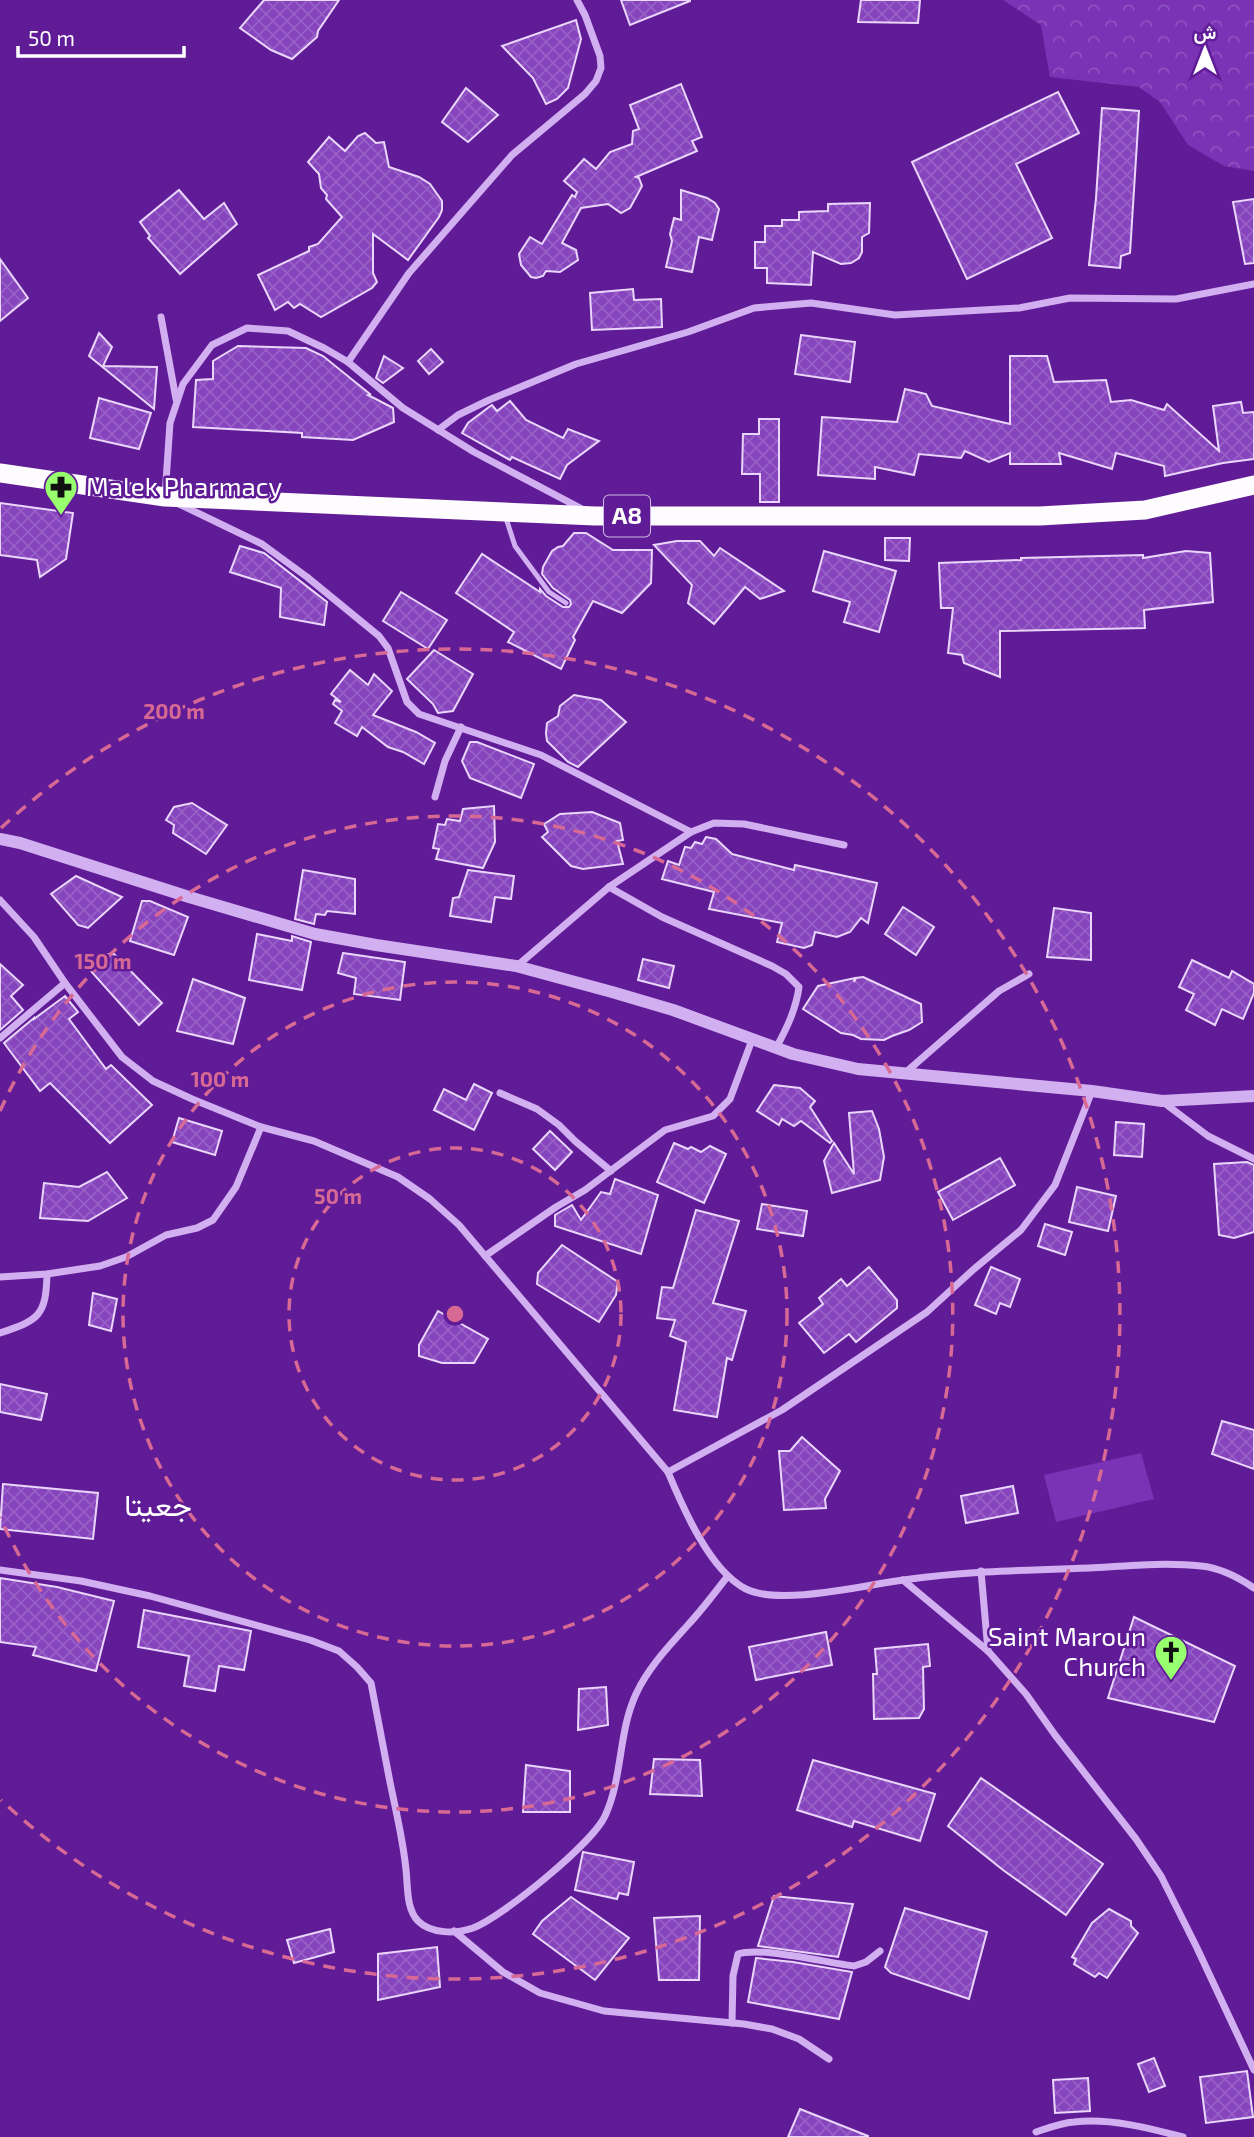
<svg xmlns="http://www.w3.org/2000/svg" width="1254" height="2137" font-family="'Exo 2',Vazirmatn,sans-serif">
<defs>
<pattern id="forest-crowns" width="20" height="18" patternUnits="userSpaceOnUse" patternTransform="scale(1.75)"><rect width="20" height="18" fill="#7a33b5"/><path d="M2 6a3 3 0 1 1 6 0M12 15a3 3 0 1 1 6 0" fill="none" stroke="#8e52c0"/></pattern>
<pattern id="building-cross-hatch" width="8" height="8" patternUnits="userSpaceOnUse" patternTransform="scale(1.75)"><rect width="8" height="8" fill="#8644bd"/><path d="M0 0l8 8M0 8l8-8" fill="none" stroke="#9860c7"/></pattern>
</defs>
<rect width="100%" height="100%" fill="#601c96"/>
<path fill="url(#forest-crowns)" d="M1003 0H1254V171L1224 166 1188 145 1160 102 1139 87 1050 77 1041 25Z"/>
<path fill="#7a33b5" d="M1141 1453 1154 1499 1056 1522 1044 1475Z"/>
<g fill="url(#building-cross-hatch)" stroke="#ead6fb" stroke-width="2">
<path d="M264 0H339L318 31 317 37 292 59 271 50 240 28Z"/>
<path d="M621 0H690V1L630 25Z"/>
<path d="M861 0H920L918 23 858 22Z"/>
<path d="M576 20 581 39 568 88 557 99 546 104 533 78 502 46Z"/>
<path d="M681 84 702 137 692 141 697 151 636 177 639 178 642 186 630 208 621 213 608 204 581 208 562 243 576 250 578 260 560 272 546 271 543 276 536 278 531 277 521 265 519 254 530 237 542 244 572 195 575 197 577 192 564 181 584 159 596 169 610 152 632 144 633 131 639 129 630 105Z"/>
<path d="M466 88 498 115 468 142 442 122Z"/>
<path d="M1058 92 1079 133 1016 164 1052 238 967 279 912 162Z"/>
<path d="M1102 108 1139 111 1130 253 1121 256 1120 268 1089 265 1096 198Z"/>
<path d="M365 133 376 143 384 142 389 167 419 177 430 184 442 201V210L439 217 408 260 373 234V273L377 282 372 288 321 317 300 304 294 308 288 302 275 310 258 275 309 251V247L318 244 342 217 326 199 327 195 321 188 319 174 308 162 329 137 345 151 358 136Z"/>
<path d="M179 190 204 219 224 203 237 224 180 274 148 238 150 236 140 222Z"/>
<path d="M681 190 707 198 715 203 719 209 712 240 699 237 692 272 666 267 672 241 670 234 674 218 681 220Z"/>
<path d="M1254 199V263L1245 264 1233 202Z"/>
<path d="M870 203 869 233 862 237V252L859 258 851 263 841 264 813 252 811 285 767 283V268H755V242H765V226H782V220H799V212L828 211V204Z"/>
<path d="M0 259 28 298 0 321Z"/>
<path d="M633 289 634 300 661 299 662 327 592 330 590 293Z"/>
<path d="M99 333 112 347 103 366 157 367 154 409 89 356Z"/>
<path d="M801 335 855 342 850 382 795 374Z"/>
<path d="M238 346 306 348 323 356 370 394 368 395 393 408 394 422 353 440 302 437V433L193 427 196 380 213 379V361Z"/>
<path d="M431 349 443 362 429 374 418 361Z"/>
<path d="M384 356 403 368 383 383 376 378Z"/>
<path d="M1010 356H1047L1054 382 1106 380 1111 402 1131 400 1164 410 1167 404 1219 451 1213 406 1241 402 1243 413 1254 412V459L1223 463 1165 476 1164 466 1116 453 1112 469 1059 453 1061 464H1010V453L989 462 965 451 961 458 919 454 914 475 875 467V479L818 475 822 417 897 422 905 389 926 394 932 406 1010 424Z"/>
<path d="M99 398 151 413 139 449 90 438Z"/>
<path d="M510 401 526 420 563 438 568 429 599 441 567 465 560 479 512 457 510 460 462 433 468 423 489 407 492 405 497 411Z"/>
<path d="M759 419H779V502H760V474H742L743 434H759Z"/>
<path d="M0 503 73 513 66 559 40 577 37 560 0 555Z"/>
<path d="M574 533H586L613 550H652L651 583 622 613 593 601 573 637 575 640 561 669 508 642 514 632 456 593 482 554 540 592V589L546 596 563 607H569L571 604 570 600 553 588 542 574 543 567 552 551 558 547 563 546Z"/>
<path d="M885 538H910L909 561 885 560Z"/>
<path d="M677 541H700L714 556 720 548 784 591 760 599 745 587 714 624 688 603 692 585 654 545Z"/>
<path d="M240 546 264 553 327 602 324 625 280 617 281 588 230 572Z"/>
<path d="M824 551 896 571 879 632 844 622 850 602 813 591Z"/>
<path d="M1186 551 1210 553 1213 602 1144 610 1145 628 1000 631V677L964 663 962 655 948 653 953 608H941L939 563 1021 560V558L1143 555V558Z"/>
<path d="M401 592 447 620 428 649 383 621Z"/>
<path d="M434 650 473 674 453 711 438 713 433 704 407 679Z"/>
<path d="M350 670 368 685 374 674 392 691 373 715 416 732 435 743 424 764 403 752 388 747 362 727 357 736 335 723 342 711 333 704 335 700 341 702 331 694Z"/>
<path d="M574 695 601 700 626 722 578 767 568 762 547 741 546 733 547 723 558 716 560 706Z"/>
<path d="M470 742H477L534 764 521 798 470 778 462 761Z"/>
<path d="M192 803 227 825 206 854 173 833 174 825 166 820 174 807Z"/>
<path d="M494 806 495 842 483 868 436 859 439 849 433 848 438 824 445 825 447 819 460 821 463 809Z"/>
<path d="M592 812 620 823 623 840 617 841 623 864 583 869 571 866 542 837 548 832 544 824 560 814Z"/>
<path d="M706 837 716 839 732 854 794 870 795 865 877 883 868 923 861 918 850 932 837 937 815 932 812 945 804 948 777 942 782 923 709 909 714 892 662 879 668 861 679 865 685 847 691 848 695 842 702 844Z"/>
<path d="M303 870 355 879V914L327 911 325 915 316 914 314 924 295 919Z"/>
<path d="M468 870 514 876 511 899 495 897 491 922 450 916 453 898 459 897Z"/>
<path d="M76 876 122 897 88 928 78 925 51 894Z"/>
<path d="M142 901H150L188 917 174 955 130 941Z"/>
<path d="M903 907 934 927 916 955 885 934Z"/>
<path d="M1054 908 1091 913V960L1047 957Z"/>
<path d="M257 934 292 941V936L311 942 302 990 249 980Z"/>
<path d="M343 953 405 962 400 1000 354 994 356 978 338 973Z"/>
<path d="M108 954H114L162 1003 139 1025 89 969Z"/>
<path d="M643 959 674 966 669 988 638 980Z"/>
<path d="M1192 960 1229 978 1232 971 1254 984V993L1243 1019 1222 1009 1215 1025 1186 1010 1194 994 1179 987Z"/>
<path d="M0 964 23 985 11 996 23 1010 0 1030Z"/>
<path d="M863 977 921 1004 922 1022 909 1030 892 1036 884 1040 861 1039 853 1035 841 1033 803 1009 818 986 855 978 854 982 856 978Z"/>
<path d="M193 979 245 998 233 1044 177 1031Z"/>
<path d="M65 996 78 1012 69 1019 106 1069 111 1065 152 1105 110 1143 50 1083 40 1091 4 1043 34 1018V1019Z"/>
<path d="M474 1084 492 1093 474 1130 434 1110 444 1089 466 1100Z"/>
<path d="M774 1085 800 1088 815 1101 810 1107 832 1141 830 1143 801 1121 794 1126 782 1119 779 1125 757 1111Z"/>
<path d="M872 1111 879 1129 884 1157 880 1180 832 1193 824 1161 834 1143 854 1174 849 1113Z"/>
<path d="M179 1118 222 1131 215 1155 172 1142Z"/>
<path d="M1116 1122 1144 1124 1142 1157 1114 1155Z"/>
<path d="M550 1131 572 1152 555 1170 533 1149Z"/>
<path d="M674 1143 688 1149 691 1147 701 1152 710 1146 726 1154 704 1203 657 1182Z"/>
<path d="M1000 1158 1015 1185 953 1220 938 1192Z"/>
<path d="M1247 1162 1254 1165V1232L1234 1238 1219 1235 1214 1164Z"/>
<path d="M107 1172 127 1198 88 1221 40 1218 44 1183 79 1187Z"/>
<path d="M615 1179 658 1195 641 1254 555 1226V1215L572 1205 581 1220 601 1192 610 1194Z"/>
<path d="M1077 1187 1116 1196 1108 1231 1069 1222Z"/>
<path d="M762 1204 807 1211 803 1236 757 1229Z"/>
<path d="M696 1210 739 1221 713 1303 746 1311 732 1360 727 1358 717 1417 674 1410 686 1342 670 1336 675 1320 657 1318 662 1287 673 1288Z"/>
<path d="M1045 1224 1072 1232 1065 1255 1038 1246Z"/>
<path d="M562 1245 618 1282 616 1295 599 1322 537 1284 538 1273Z"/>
<path d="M869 1267 897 1300V1308L856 1342 849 1334 824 1353 799 1323 823 1304 819 1298 841 1279 847 1286Z"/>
<path d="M991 1267 1020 1279 1010 1307 1000 1303 996 1314 975 1305Z"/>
<path d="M93 1293 117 1299 111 1331 89 1325Z"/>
<path d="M438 1311 488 1339 474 1363H442L419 1356V1345Z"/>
<path d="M0 1384 47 1394 41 1420 0 1412Z"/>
<path d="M1222 1421 1254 1430V1469L1212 1454Z"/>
<path d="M802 1437 840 1471 825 1499 826 1508 784 1510 779 1451H790Z"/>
<path d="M3 1484 98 1493 93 1539 0 1529Z"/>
<path d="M1013 1486 1018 1513 966 1523 961 1496Z"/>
<path d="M0 1578 57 1587 114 1601 96 1671 33 1655 36 1647 0 1642Z"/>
<path d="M144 1610 251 1631 244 1670 219 1666 215 1691 184 1686 189 1656 138 1647Z"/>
<path d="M1134 1617 1235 1666 1214 1722 1108 1698Z"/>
<path d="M826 1632 832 1665 756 1680 749 1647Z"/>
<path d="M928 1644 930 1666 923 1667 924 1709 919 1718 874 1719 873 1674H877L875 1649Z"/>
<path d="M606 1687 608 1725 578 1730 579 1689Z"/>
<path d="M654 1759 700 1760 702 1796 650 1794Z"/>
<path d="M813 1760 935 1794 920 1841 854 1821 852 1827 797 1810Z"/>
<path d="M526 1765 570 1771V1812H523Z"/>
<path d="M981 1778 1103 1864 1066 1915 1003 1870 948 1826Z"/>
<path d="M583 1852 634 1862 628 1895 619 1893 617 1899 575 1890Z"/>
<path d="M774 1896 853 1904 838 1957 758 1946Z"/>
<path d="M571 1897 629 1938 595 1980 533 1934 542 1921Z"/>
<path d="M905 1908 987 1932 969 1999 891 1973 885 1967Z"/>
<path d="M1109 1909 1131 1921V1926L1138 1933 1107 1978 1099 1973 1095 1977 1074 1964 1076 1959 1072 1957 1092 1923Z"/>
<path d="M700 1916 699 1980H659L654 1918Z"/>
<path d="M330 1929 334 1952 294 1963 287 1940Z"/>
<path d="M437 1947 440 1987 378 2000V1954Z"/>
<path d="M756 1958 793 1962 852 1972 839 2019 748 2002Z"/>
<path d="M1154 2058 1165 2086 1149 2092 1138 2064Z"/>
<path d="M1247 2071 1253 2117 1206 2123 1200 2077Z"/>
<path d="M1088 2078 1090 2111 1055 2113 1053 2080Z"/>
<path d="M800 2109 868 2136V2137H788Z"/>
</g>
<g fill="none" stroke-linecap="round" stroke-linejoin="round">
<path stroke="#d2aff0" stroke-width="5" d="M505 515 515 546 549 592 566 603"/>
<g stroke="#d2aff0" stroke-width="7">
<path d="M161 317 176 399"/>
<path d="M348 362 409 273 512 155 585 94 596 81 601 68 600 56 585 15 577 0"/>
<path d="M438 430 458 415 489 400 576 364 688 332 754 308 811 303 895 315 1019 308 1070 298 1176 299 1254 284"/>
<path d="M165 496 170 423 183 384 212 345 247 328 288 331 324 348 348 362 403 408 474 452 584 510"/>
<path d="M177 503 262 544 307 577 379 636 388 648 407 702 419 714 541 755 691 832"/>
<path d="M435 797 445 761 461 727"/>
<path d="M609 887 662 917 772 966 786 974 799 987C796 1009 787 1028 776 1048"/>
<path d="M0 900 34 937 65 983 122 1057 153 1081 192 1099 261 1127 314 1141 398 1177 430 1199 459 1225 668 1472C683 1508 710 1571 746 1589 780 1606 865 1585 903 1580 965 1571 1027 1570 1089 1568 1126 1566 1164 1562 1201 1566 1221 1568 1238 1577 1254 1588"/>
<path d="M517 966 609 887 691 832 714 823 744 824 844 845"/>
<path d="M0 1038 65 983"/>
<path d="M905 1073 999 991 1029 974"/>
<path d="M500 1093 537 1109 559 1125 575 1141 611 1171"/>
<path d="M1163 1102 1208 1136 1254 1159"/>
<path d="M485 1256 556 1207 585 1190 665 1130 713 1116 730 1099 752 1040"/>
<path d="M0 1277 47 1274 100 1266 126 1257 166 1235 197 1228 213 1220 236 1187 261 1127"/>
<path d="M0 1333C39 1320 46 1316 47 1274"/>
<path d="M668 1472 782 1410 927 1312 974 1269 1021 1230 1055 1185 1092 1091"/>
<path d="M0 1570 81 1581 150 1596 310 1640 339 1651 357 1667 371 1683C377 1714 383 1746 389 1777 395 1808 403 1838 406 1870 408 1886 406 1909 418 1921 431 1934 456 1934 473 1928 502 1917 592 1844 605 1816 623 1777 618 1733 636 1694 648 1668 668 1647 687 1626 701 1611 714 1594 727 1577"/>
<path d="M981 1571 988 1651"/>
<path d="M903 1580 988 1651 1026 1694 1055 1735 1136 1839 1161 1876 1197 1948 1254 2070"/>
<path d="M454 1931 503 1972 540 1993 604 2011 744 2024 772 2029 799 2039 829 2059"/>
<path d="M732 2023 733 1976 738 1954C760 1946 827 1963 854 1966L866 1962 880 1951"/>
<path d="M1036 2132C1048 2128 1061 2123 1074 2122 1110 2118 1149 2128 1183 2137"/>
</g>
<path stroke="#d2aff0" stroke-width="12" d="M0 839 20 843 189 897 315 934 376 945 516 966 612 992 673 1010 793 1054 858 1069 1092 1091 1162 1101 1254 1096"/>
<path stroke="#fefcff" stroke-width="19" d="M0 473 165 497 595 516H1040L1145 510 1254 485"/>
</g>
<g fill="none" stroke="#d76994" stroke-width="3.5" stroke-dasharray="12 9">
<circle cx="455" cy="1314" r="166"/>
<circle cx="455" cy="1314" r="332"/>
<path d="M0 1111A498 498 0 1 1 0 1517"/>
<path d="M1 828A665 665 0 1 1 1 1800"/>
</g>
<defs>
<symbol id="pharmacy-pin" viewBox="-11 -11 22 30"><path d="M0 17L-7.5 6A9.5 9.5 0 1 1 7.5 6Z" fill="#98ff6e" stroke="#601c96"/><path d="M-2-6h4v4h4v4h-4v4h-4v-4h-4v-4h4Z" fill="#111"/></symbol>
<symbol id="church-pin" viewBox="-11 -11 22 30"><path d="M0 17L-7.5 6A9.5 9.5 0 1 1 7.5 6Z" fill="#98ff6e" stroke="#601c96"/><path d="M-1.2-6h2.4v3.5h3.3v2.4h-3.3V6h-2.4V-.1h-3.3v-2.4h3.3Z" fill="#111"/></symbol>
</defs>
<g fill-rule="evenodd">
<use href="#pharmacy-pin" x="42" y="468" width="38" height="52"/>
<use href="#church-pin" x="1152" y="1633" width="38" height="52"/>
</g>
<g text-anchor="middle" stroke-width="5" stroke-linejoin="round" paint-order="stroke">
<rect fill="#601c96" stroke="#cfbbe0" stroke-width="2" x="604" y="495.5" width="46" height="41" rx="5"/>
<g font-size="24" font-weight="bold" fill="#fff">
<text x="627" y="524">A8</text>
</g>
<g font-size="26" fill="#fff" stroke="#601c96" text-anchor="start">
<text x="86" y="496">Malek Pharmacy</text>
<text x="1146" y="1646" text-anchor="end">Saint Maroun<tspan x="1146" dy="30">Church</tspan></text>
</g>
<g font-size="30" fill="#fff" stroke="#601c96">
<text x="158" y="1516">جعيتا</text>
</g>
</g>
<circle cx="455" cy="1314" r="10" fill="#d76994" stroke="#601c96" stroke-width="3.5"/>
<g font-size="21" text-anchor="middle" font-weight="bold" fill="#d76994" stroke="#601c96" stroke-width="5" stroke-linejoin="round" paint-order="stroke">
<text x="174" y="719">200 m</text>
<text x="103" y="969">150 m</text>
<text x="220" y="1087">100 m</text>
<text x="338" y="1204">50 m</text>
</g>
<g transform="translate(1205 49)" stroke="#601c96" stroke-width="5" paint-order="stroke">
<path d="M0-5L12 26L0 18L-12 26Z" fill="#ffffff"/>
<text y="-10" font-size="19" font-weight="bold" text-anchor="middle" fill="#ffffff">ش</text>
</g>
<path d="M18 46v10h166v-10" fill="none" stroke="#ffffff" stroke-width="3.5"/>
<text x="28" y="46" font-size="21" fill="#ffffff" stroke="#601c96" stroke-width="5" paint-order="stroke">50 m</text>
</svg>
